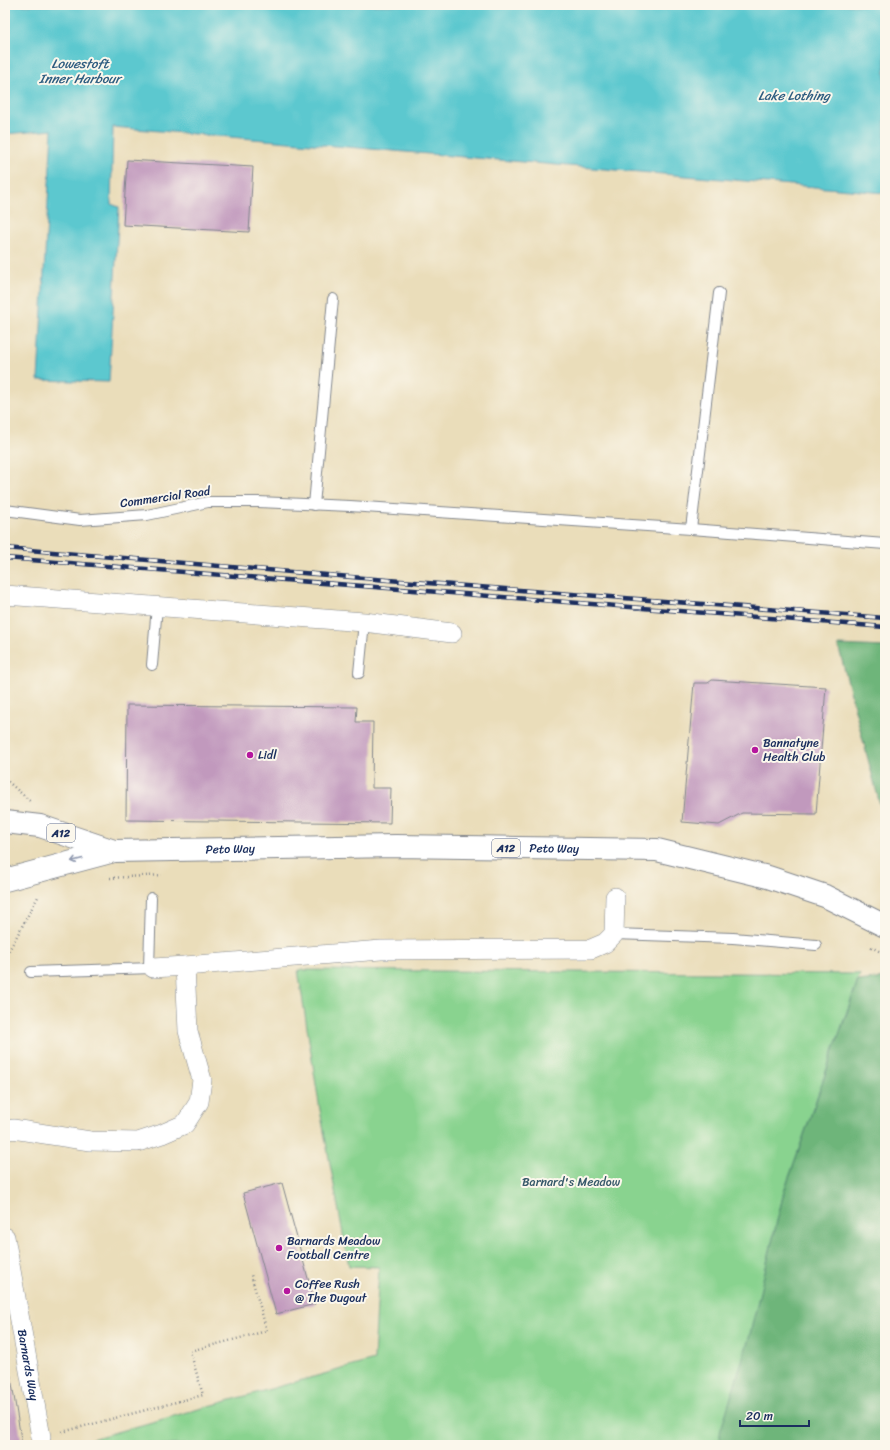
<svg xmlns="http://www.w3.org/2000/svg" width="890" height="1450" font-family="Sriracha,sans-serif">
<rect width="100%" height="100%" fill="#fbf7ec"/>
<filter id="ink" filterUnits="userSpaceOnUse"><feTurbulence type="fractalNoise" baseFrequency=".025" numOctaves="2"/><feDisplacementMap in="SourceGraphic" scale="8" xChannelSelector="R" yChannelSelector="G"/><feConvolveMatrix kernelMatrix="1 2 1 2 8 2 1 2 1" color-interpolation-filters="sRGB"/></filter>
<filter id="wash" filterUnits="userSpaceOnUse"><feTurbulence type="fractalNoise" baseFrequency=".012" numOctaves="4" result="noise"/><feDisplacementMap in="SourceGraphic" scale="16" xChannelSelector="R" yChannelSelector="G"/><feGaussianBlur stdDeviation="0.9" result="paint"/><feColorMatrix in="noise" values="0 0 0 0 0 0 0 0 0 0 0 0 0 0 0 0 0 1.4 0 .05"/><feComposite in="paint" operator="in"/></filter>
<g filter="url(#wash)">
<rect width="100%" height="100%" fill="#eaddba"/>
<path fill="#89d38f" stroke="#528176" d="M298 970 860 974 784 1192 724 1445H70L374 1360 379 1267 349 1266 320 1110Z"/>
<g fill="#6eb57a" stroke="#44726c">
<path d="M838 645 885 647V824Z"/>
<path d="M885 978V1445H720L719 1436 749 1338 784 1192 858 981Z"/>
</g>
<path fill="#5bc8cf" stroke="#3b7c96" d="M5 5H885V193L113 127 111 204 119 207 109 382 38 380 52 130 5 134Z"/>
<g id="blocks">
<g fill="#c199bd">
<path d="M127 160 253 167 249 232 123 225Z"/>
<path d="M712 680 826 687 816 814 742 813 719 825 682 822 694 683H708Z"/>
<path d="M127 705 357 707 356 722H373L372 788H391L390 823 126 820Z"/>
<path d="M282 1183 315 1304 276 1314 243 1193Z"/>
<path d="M5 1347H6L22 1445H5Z"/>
</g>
</g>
</g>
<g filter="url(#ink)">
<use href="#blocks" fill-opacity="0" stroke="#82868c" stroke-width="1"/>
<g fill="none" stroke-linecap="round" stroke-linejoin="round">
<defs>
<g id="lane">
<path d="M314 505 333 299"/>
<path d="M5 510 80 520 147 515 208 502H258L350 506 691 529 885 544"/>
<path d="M691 529 719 293"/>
<path d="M152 665 157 606"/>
<path d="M359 673 364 622"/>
<path d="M614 934 733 938 816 945"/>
<path d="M149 968 151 898"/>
<path d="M31 972 153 968"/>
</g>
<g id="street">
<path d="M5 595 364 622 452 633"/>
<path d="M153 968 185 966"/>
<path d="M5 1131 13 1129 90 1141 138 1142 162 1134 185 1124 199 1102 202 1080 188 1031 185 966 381 950 591 949 605 943 614 934 615 897"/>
<path id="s1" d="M5 1237 41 1437"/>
</g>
<g id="highway">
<path d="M5 822 40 826 114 851"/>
<path id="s2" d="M5 880 114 851 396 846 657 850 768 877 825 896 885 926"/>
</g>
</defs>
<use href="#lane" stroke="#82868c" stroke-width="12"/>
<use href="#street" stroke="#82868c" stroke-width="20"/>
<use href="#highway" stroke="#82868c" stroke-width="24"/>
<g stroke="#82868c" stroke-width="2.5" stroke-dasharray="1 3" stroke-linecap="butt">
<path d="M5 779 30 801"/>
<path d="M110 878 162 875"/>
<path d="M871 947 885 954"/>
<path d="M5 958 39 895"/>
<path d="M62 1432 203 1395 190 1351 267 1331 251 1275"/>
</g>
<use href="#lane" stroke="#fff" stroke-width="10"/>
<use href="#street" stroke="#fff" stroke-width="19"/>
<use href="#highway" stroke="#fff" stroke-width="22"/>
<defs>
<g id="rail">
<path d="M5 548 375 579 885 618"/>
<path d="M5 558 885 627"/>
</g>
</defs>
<use href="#rail" stroke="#1b2f5e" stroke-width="4.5"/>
<use href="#rail" stroke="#fbf7ec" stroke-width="3" stroke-dasharray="9" stroke-linecap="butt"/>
</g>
<defs><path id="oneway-shaft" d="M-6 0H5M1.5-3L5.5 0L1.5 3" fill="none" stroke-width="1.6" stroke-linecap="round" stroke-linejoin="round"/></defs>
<use stroke="#8d97ae" href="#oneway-shaft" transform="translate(77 860) rotate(166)"/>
</g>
<g fill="#b5179e" stroke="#fbf7ec" stroke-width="1.5">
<circle cx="755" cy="750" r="4"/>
<circle cx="250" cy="755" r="4"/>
<circle cx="279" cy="1248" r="4"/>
<circle cx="287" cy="1291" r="4"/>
</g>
<g text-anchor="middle" stroke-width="4" stroke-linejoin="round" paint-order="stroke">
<g fill="#fbf7ec" stroke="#5e6b89" stroke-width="1">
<rect x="47" y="824" width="28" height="18" rx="3"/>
<rect x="492" y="839" width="28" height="18" rx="3"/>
</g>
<g font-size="11" font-weight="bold" fill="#1b2f5e">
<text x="61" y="837">A12</text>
<text x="506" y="852">A12</text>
</g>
<g font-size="12" fill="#1b2f5e" stroke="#fbf7ec">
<text transform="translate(165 497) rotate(-8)" y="4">Commercial Road</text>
<text dy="4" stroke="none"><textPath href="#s2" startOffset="553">Peto Way</textPath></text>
<text dy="4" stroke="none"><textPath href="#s2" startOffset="229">Peto Way</textPath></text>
<text dy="4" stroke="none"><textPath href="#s1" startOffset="130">Barnards Way</textPath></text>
</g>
<g font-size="12" fill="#1b2f5e" stroke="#fbf7ec" text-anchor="start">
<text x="763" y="747">Bannatyne<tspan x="763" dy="14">Health Club</tspan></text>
<text x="258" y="759">Lidl</text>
<text x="287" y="1245">Barnards Meadow<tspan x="287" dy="14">Football Centre</tspan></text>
<text x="295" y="1288">Coffee Rush<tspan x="295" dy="14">@ The Dugout</tspan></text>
</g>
<g font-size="12" fill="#36586a" stroke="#fbf7ec">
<text x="571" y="1186">Barnard's Meadow</text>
</g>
<g font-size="13" font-style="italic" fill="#2e5d80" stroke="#fbf7ec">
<text x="80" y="68">Lowestoft<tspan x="80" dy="15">Inner Harbour</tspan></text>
<text x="794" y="100">Lake Lothing</text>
</g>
</g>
<rect width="890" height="1450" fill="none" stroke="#fbf7ec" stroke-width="20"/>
<path d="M740 1420v6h69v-6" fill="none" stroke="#1b2f5e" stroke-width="2"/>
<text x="746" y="1420" font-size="12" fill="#1b2f5e" stroke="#fbf7ec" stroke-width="3" paint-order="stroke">20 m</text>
</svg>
